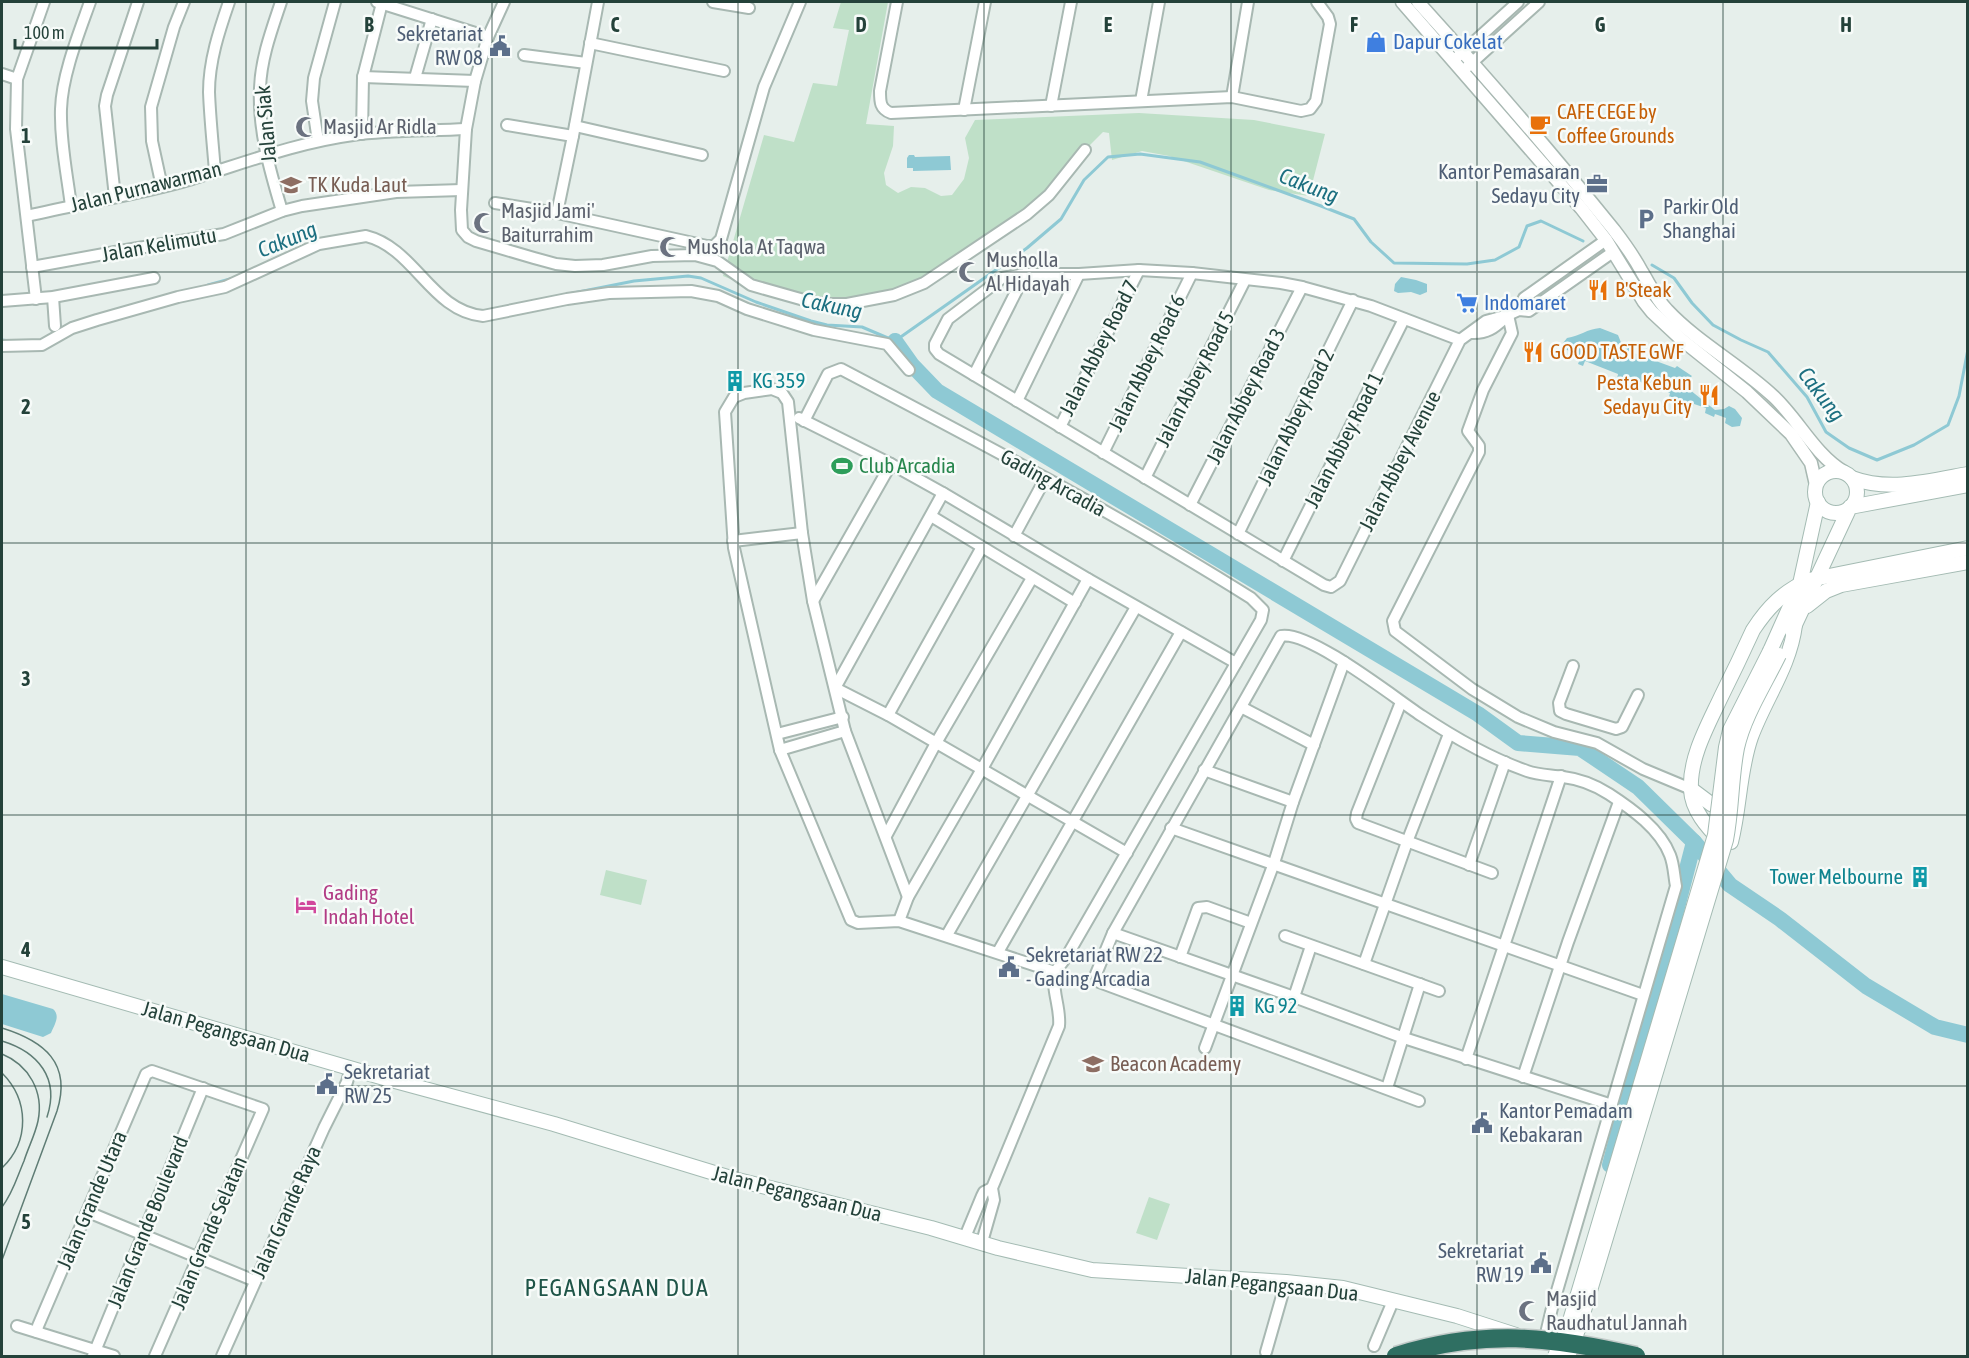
<svg xmlns="http://www.w3.org/2000/svg" width="1969" height="1358" font-family="'Asap Condensed',sans-serif">
<rect width="100%" height="100%" fill="#e6efeb"/>
<g fill="#bfe0c8">
<path d="M841 2H888L866 124 894 126 893 146 884 173 886 185 898 193 911 187 925 188 941 196 952 195 964 179 969 158 965 138 975 120 1139 113 1254 120 1325 134 1309 196 1269 190 1169 156 1142 151 1112 160 1109 133 1103 132 1078 157 1029 216 917 292 847 308 752 288 723 276 764 135 794 142 813 83 837 86 849 30 833 28Z"/>
<path d="M606 870 647 880 641 905 600 895Z"/>
<path d="M1149 1197 1170 1204 1157 1240 1136 1233Z"/>
</g>
<g fill="#8ec9d4">
<path d="M909 155H914L915 157 950 156 951 170 913 171V168H907V158Z"/>
<path d="M1401 277 1416 280 1427 284V292L1420 295 1411 292 1398 293 1394 291 1395 284Z"/>
<path d="M1600 328 1618 335 1622 345 1635 350 1634 353 1675 368 1677 366 1692 376 1689 379 1690 390 1715 410 1724 409 1729 406 1735 409 1742 418 1740 426 1732 427 1725 423 1726 418 1715 414 1714 417 1705 413 1706 408 1694 404 1692 409 1668 401 1670 393 1635 380 1631 389 1617 379 1618 374 1585 361 1583 366 1578 364 1581 356 1560 347 1567 338C1580 336 1587 329 1600 328Z"/>
<path d="M2 994 53 1009C61 1016 54 1025 51 1033L43 1037 2 1024Z"/>
</g>
<g fill="none" stroke-linecap="round" stroke-linejoin="round">
<g stroke="#8ec9d4" stroke-width="3">
<path d="M1652 265 1674 278 1692 303 1713 325 1741 340 1768 352 1807 397 1826 432 1849 448 1877 460 1914 445 1948 425 1959 396 1968 349"/>
<path d="M208 285 230 279"/>
<path d="M533 301 634 281 688 276 701 278 756 302 811 321 827 325 862 327 895 341 1027 248 1061 219 1084 180 1108 157 1140 154 1200 162 1321 206 1354 219 1371 242 1394 263 1467 264 1495 260 1519 247 1527 226 1541 221 1583 241"/>
<path d="M2 340 10 341"/>
</g>
<g stroke="#8ec9d4" stroke-width="16">
<path d="M895 341 912 365 937 391 1478 714 1518 743 1580 748 1638 787 1694 842 1730 885 1780 919 1866 986 1935 1027 1968 1035"/>
<path d="M1610 1165 1694 842"/>
</g>
<defs>
<g id="minor">
<path d="M281 2C272 29 261 58 260 88 258 130 270 171 282 211"/>
<path d="M377 2 488 37"/>
<path d="M504 2 488 37 475 81 466 129 461 210 462 230 468 237 476 241 534 258 556 264 575 266 603 265 652 256 695 255 717 261 751 285 811 302 827 304H847L894 295 924 283 1027 214 1049 195 1085 150"/>
<path d="M713 2 749 8"/>
<path d="M897 2 880 91C880 102 880 109 891 113L1232 97 1301 111 1310 109 1316 101 1330 24 1328 17 1317 2"/>
<path d="M590 43 724 71"/>
<path d="M524 55 586 63"/>
<path d="M1454 60 1518 2"/>
<path d="M1466 68 1539 2"/>
<path d="M2 74 17 79"/>
<path d="M363 77 475 81"/>
<path d="M415 78 432 19"/>
<path d="M1232 97 1248 2"/>
<path d="M1141 101 1159 2"/>
<path d="M1051 106 1071 2"/>
<path d="M964 110 985 2"/>
<path d="M507 125 573 136"/>
<path d="M575 126 702 155"/>
<path d="M362 134 363 77 382 3"/>
<path d="M318 141 312 101 314 78 335 2"/>
<path d="M215 172C213 145 210 119 209 92 209 61 219 31 229 2"/>
<path d="M162 187 152 141 151 107 174 27 184 2"/>
<path d="M115 197 105 106 107 95 138 2"/>
<path d="M495 203 557 213 707 246H714L721 239 764 87 800 2"/>
<path d="M71 206C67 174 60 141 61 109 62 75 79 33 90 2"/>
<path d="M557 213 573 136 598 2"/>
<path d="M27 216C78 204 131 196 182 182 239 165 294 143 353 135 390 130 429 131 466 129"/>
<path d="M32 267 126 250 224 234 282 211 302 206 396 192 462 190"/>
<path d="M53 297 55 326"/>
<path d="M36 299 16 129 17 79 44 2"/>
<path d="M2 301 53 297 154 278"/>
<path d="M1519 310 1524 298 1606 240"/>
<path d="M1508 315 1512 333 1483 390 1468 431 1479 446V452L1393 621 1395 631 1472 689 1518 717 1554 732 1597 743 1643 769 1691 789"/>
<path d="M1471 333C1487 334 1494 328 1505 318"/>
<path d="M1460 340 1371 306 1302 287 1281 283 1192 273 1139 270 1079 274H1025L1002 278 948 319 935 344V349L939 354 1324 585 1331 587 1340 581 1460 340 1486 321 1508 315 1519 310 1529 311 1613 252"/>
<path d="M2 346 42 345 72 328 97 320 178 297 225 287 319 244 366 236C415 248 431 311 483 316L567 299 609 293 691 291 718 296 747 309 814 330 887 344 909 370"/>
<path d="M974 375 1025 274"/>
<path d="M1017 401 1079 274"/>
<path d="M799 418 891 464 943 493 1088 579 1236 663"/>
<path d="M804 421 828 374 841 369C980 442 1119 515 1251 598L1263 610 1261 620 1067 956 1055 972"/>
<path d="M1060 427 1139 270"/>
<path d="M1103 453 1192 273"/>
<path d="M1145 478 1245 280"/>
<path d="M943 493 835 688 888 715 1127 853"/>
<path d="M1190 505 1302 287"/>
<path d="M931 516 1075 603"/>
<path d="M1238 534 1353 300"/>
<path d="M1014 536 1045 479"/>
<path d="M733 541 802 533"/>
<path d="M1283 561 1404 319"/>
<path d="M813 601 891 464"/>
<path d="M1573 666 1559 703 1560 711 1566 714 1616 729 1622 727 1638 695"/>
<path d="M1401 702 1357 813 1356 819 1358 823 1492 873"/>
<path d="M1241 707 1314 745"/>
<path d="M888 715 982 547"/>
<path d="M777 734 843 717"/>
<path d="M780 750 845 731"/>
<path d="M1204 770 1293 802"/>
<path d="M1171 828 1643 995"/>
<path d="M886 836 936 743 1032 578"/>
<path d="M1469 865 1505 762"/>
<path d="M908 897 845 731 813 601 802 533 788 402 782 393 772 389 744 393 734 397 725 412 734 548 780 750 851 920 858 923 899 921 1055 972"/>
<path d="M899 921 908 897 982 769 1088 579"/>
<path d="M1113 933 1294 997 1404 1038 1612 1105"/>
<path d="M947 935 1136 607"/>
<path d="M1285 936 1439 991"/>
<path d="M998 952 1181 632"/>
<path d="M1180 957 1198 908 1207 907 1251 923"/>
<path d="M1364 964 1407 842 1449 734"/>
<path d="M1294 997 1311 946"/>
<path d="M1205 1048 1274 863 1293 802 1344 662"/>
<path d="M1466 1059 1561 776"/>
<path d="M1523 1077 1568 942 1619 802"/>
<path d="M1387 1088 1420 984"/>
<path d="M1419 1101 1099 982 1096 974 1113 933 1281 636C1309 630 1396 699 1422 716 1455 738 1490 758 1527 771 1538 775 1551 775 1563 777 1580 779 1595 785 1609 794 1632 809 1660 829 1670 855 1674 865 1674 876 1676 886L1552 1308 1544 1342"/>
<path d="M88 1212 255 1281"/>
<path d="M965 1237 982 1196 984 1192 992 1188"/>
<path d="M982 1242 994 1200 992 1188 1059 1026C1061 1008 1051 990 1055 972"/>
<path d="M17 1326 114 1356"/>
<path d="M37 1332 38 1326 146 1074 152 1071 263 1109 155 1356"/>
<path d="M1374 1346 1393 1301"/>
<path d="M1266 1352 1286 1282"/>
<path d="M93 1356 203 1088"/>
<path d="M222 1356 324 1128 347 1082 351 1068"/>
</g>
<g id="tertiary">
<path d="M1402 2 1581 208 1606 240 1644 302 1652 312 1682 340 1747 392 1791 434 1811 463 1816 485"/>
<path d="M1418 2C1485 76 1551 152 1614 230 1624 243 1634 257 1642 272 1650 285 1656 299 1667 310 1698 343 1740 365 1773 396 1798 419 1814 454 1844 472"/>
</g>
<g id="secondary">
<circle cx="1836" cy="492" r="21"/>
<path d="M1852 478C1889 492 1930 481 1968 474"/>
<path d="M1807 606 1826 591 1841 585 1968 562"/>
<path d="M1792 631 1850 507 1968 485"/>
<path d="M1770 651 1800 584 1818 502"/>
<path d="M1691 789 1711 804 1727 809"/>
<path d="M1721 841C1707 827 1692 810 1691 790 1689 758 1708 725 1721 697 1732 675 1743 652 1753 630 1768 607 1784 591 1809 580L1968 548"/>
<path d="M1731 842C1740 807 1739 771 1751 737 1765 699 1790 666 1795 625"/>
<path d="M2 967 384 1078 554 1124 734 1179 931 1228 998 1248 1092 1270 1286 1282 1343 1288 1457 1316 1516 1335"/>
</g>
</defs>
<use href="#minor" stroke="#a8b8b2" stroke-width="14"/>
<use href="#tertiary" stroke="#a8b8b2" stroke-width="15"/>
<use href="#secondary" stroke="#a4bbb3" stroke-width="16"/>
<use href="#minor" stroke="#fff" stroke-width="10"/>
<use href="#tertiary" stroke="#fff" stroke-width="12"/>
<use href="#secondary" stroke="#fff" stroke-width="14"/>
<g stroke="#5f7d75" stroke-width="1.5">
<path d="M2 1028C44 1041 72 1063 57 1111L2 1260"/>
<path d="M2 1041C38 1052 60 1078 47 1117"/>
<path d="M2 1054C29 1065 44 1092 38 1121 35 1135 28 1148 24 1161 17 1177 13 1193 2 1207"/>
<path d="M2 1073C29 1100 30 1141 2 1168"/>
</g>
<defs>
<g id="secondary-bridge">
<path d="M1555 1356 1569 1324 1715 835 1726 747 1730 730 1770 651"/>
<path d="M1568 1356 1579 1327 1726 840C1732 809 1731 778 1737 748 1744 716 1765 684 1779 655"/>
</g>
<path id="motorway-bridge" d="M1396 1356C1481 1329 1551 1336 1636 1356"/>
</defs>
<use href="#secondary-bridge" stroke="#a4bbb3" stroke-width="16" stroke-linecap="butt"/>
<use href="#motorway-bridge" stroke="#c2cac8" stroke-width="21" stroke-linecap="butt"/>
<use href="#secondary-bridge" stroke="#fff" stroke-width="14"/>
<use href="#motorway-bridge" stroke="#2f6f62" stroke-width="18"/>
</g>
<path fill="none" stroke="#24423a" stroke-width="1.5" stroke-opacity="0.55" d="M246 2V1356M492 2V1356M738 2V1356M984 2V1356M1231 2V1356M1477 2V1356M1723 2V1356M2 272H1968M2 543H1968M2 815H1968M2 1086H1968"/>
<defs>
<symbol id="shop-bare" viewBox="-9 -9 18 18"><path d="M-5-2.5h2.3a2.7 3.5 0 0 1 5.4 0H5L5.5 6h-11ZM-1.5-2.5h3a1.5 2.3 0 0 0-3 0Z" fill="#3f7fe0" stroke="#f7fbf9" stroke-width="2.5" paint-order="stroke"/></symbol>
<symbol id="civic-bare" viewBox="-9 -9 18 18"><path d="M-.6-6.5H3V-4.5H.6V-3L4-1V1h2V6H-6V1h2V-1L-.6-3ZM-1.2 2.5V6h2.4V2.5Z" fill="#5c6f8a" stroke="#f7fbf9" stroke-width="2.5" paint-order="stroke"/></symbol>
<symbol id="cafe-bare" viewBox="-9 -9 18 18"><path d="M-5.5-4.5H6V0H3Q3 3.5 0 3.5H-2.5Q-5.5 3.5-5.5 0ZM3-3.2v2h1.7v-2ZM-6 4.5H4V6H-6Z" fill="#e8710a" stroke="#f7fbf9" stroke-width="2.5" paint-order="stroke"/></symbol>
<symbol id="mosque-bare" viewBox="-9 -9 18 18"><path d="M3.5-4.9A6 6 0 1 0 3.5 4.9A5 5 0 1 1 3.5-4.9Z" fill="#6b7280" stroke="#f7fbf9" stroke-width="2.5" paint-order="stroke"/></symbol>
<symbol id="office-bare" viewBox="-9 -9 18 18"><path d="M-6-3h4V-5.5h4V-3h4V5H-6ZM-1-4.5V-3h2v-1.5ZM-6 0V1H6V0Z" fill="#5c6f8a" stroke="#f7fbf9" stroke-width="2.5" paint-order="stroke"/></symbol>
<symbol id="school-bare" viewBox="-9 -9 18 18"><path d="M0-5L7-2L0 1L-7-2ZM-4 1L0 2.5L4 1V4Q0 6-4 4Z" fill="#8d6e63" stroke="#f7fbf9" stroke-width="2.5" paint-order="stroke"/></symbol>
<symbol id="parking-bare" viewBox="-9 -9 18 18"><path d="M-3.5-5.5H1a3.5 3.5 0 0 1 0 7H-1V5.5H-3.5ZM-1-3.4V-.6H.8a1.4 1.4 0 0 0 0-2.8Z" fill="#5c6f8a" stroke="#f7fbf9" stroke-width="2.5" paint-order="stroke"/></symbol>
<symbol id="restaurant-bare" viewBox="-9 -9 18 18"><path d="M-5-6h1v4h1v-4h1v4h1v-4h1v5L-1.5 .5V6h-2V.5L-5-1ZM5-6V6H3V1.5H1.5Q1.5-4 5-6Z" fill="#e8710a" stroke="#f7fbf9" stroke-width="2.5" paint-order="stroke"/></symbol>
<symbol id="supermarket-bare" viewBox="-9 -9 18 18"><path d="M-6-5.5h2.5l.6 2H6L4.5 2H-2.5L-4.4-4H-6ZM-1.5 3.2a1.3 1.3 0 1 0 .1 0ZM3 3.2a1.3 1.3 0 1 0 .1 0Z" fill="#3f7fe0" stroke="#f7fbf9" stroke-width="2.5" paint-order="stroke"/></symbol>
<symbol id="building-bare" viewBox="-9 -9 18 18"><path d="M-4-6H4V6H1V3H-1V6H-4ZM-2.5-4.3h1.7v1.8h-1.7ZM.8-4.3h1.7v1.8H.8ZM-2.5-1h1.7V.8h-1.7ZM.8-1h1.7V.8H.8Z" fill="#0f9aa8" stroke="#f7fbf9" stroke-width="2.5" paint-order="stroke"/></symbol>
<symbol id="stadium-bare" viewBox="-9 -9 18 18"><path d="M0-5a6.5 5 0 1 0 0 10a6.5 5 0 1 0 0-10ZM-3.5-1.8h7v3.6h-7Z" fill="#2e9e5b" stroke="#f7fbf9" stroke-width="2.5" paint-order="stroke"/></symbol>
<symbol id="hotel-bare" viewBox="-9 -9 18 18"><path d="M-6-4.5h1.5V1H6V5H4.5V3h-9V5H-6ZM-4 0a1.8 1.8 0 1 1 3.6 0ZM.5 0V-2.5h3Q6-2.5 6 0Z" fill="#d1479c" stroke="#f7fbf9" stroke-width="2.5" paint-order="stroke"/></symbol>
</defs>
<g fill-rule="evenodd">
<use href="#shop-bare" x="1361" y="27" width="30" height="30"/>
<use href="#civic-bare" x="485" y="31" width="30" height="30"/>
<use href="#cafe-bare" x="1525" y="109" width="30" height="30"/>
<use href="#mosque-bare" x="291" y="112" width="30" height="30"/>
<use href="#office-bare" x="1582" y="169" width="30" height="30"/>
<use href="#school-bare" x="276" y="170" width="30" height="30"/>
<use href="#parking-bare" x="1631" y="204" width="30" height="30"/>
<use href="#mosque-bare" x="469" y="208" width="30" height="30"/>
<use href="#mosque-bare" x="655" y="232" width="30" height="30"/>
<use href="#mosque-bare" x="954" y="257" width="30" height="30"/>
<use href="#restaurant-bare" x="1583" y="275" width="30" height="30"/>
<use href="#supermarket-bare" x="1452" y="288" width="30" height="30"/>
<use href="#restaurant-bare" x="1518" y="337" width="30" height="30"/>
<use href="#building-bare" x="720" y="366" width="30" height="30"/>
<use href="#restaurant-bare" x="1694" y="380" width="30" height="30"/>
<use href="#stadium-bare" x="827" y="451" width="30" height="30"/>
<use href="#building-bare" x="1905" y="862" width="30" height="30"/>
<use href="#hotel-bare" x="291" y="890" width="30" height="30"/>
<use href="#civic-bare" x="994" y="952" width="30" height="30"/>
<use href="#building-bare" x="1222" y="991" width="30" height="30"/>
<use href="#school-bare" x="1078" y="1049" width="30" height="30"/>
<use href="#civic-bare" x="312" y="1069" width="30" height="30"/>
<use href="#civic-bare" x="1467" y="1108" width="30" height="30"/>
<use href="#civic-bare" x="1526" y="1248" width="30" height="30"/>
<use href="#mosque-bare" x="1514" y="1296" width="30" height="30"/>
</g>
<g text-anchor="middle" stroke-width="5" stroke-linejoin="round" paint-order="stroke">
<g font-size="21" fill="#4e5e75" stroke="#f7fbf9" text-anchor="start">
<text x="483" y="41" text-anchor="end">Sekretariat<tspan x="483" dy="24">RW 08</tspan></text>
<text x="1580" y="179" text-anchor="end">Kantor Pemasaran<tspan x="1580" dy="24">Sedayu City</tspan></text>
<text x="1663" y="214">Parkir Old<tspan x="1663" dy="24">Shanghai</tspan></text>
<text x="1026" y="962">Sekretariat RW 22<tspan x="1026" dy="24">- Gading Arcadia</tspan></text>
<text x="344" y="1079">Sekretariat<tspan x="344" dy="24">RW 25</tspan></text>
<text x="1499" y="1118">Kantor Pemadam<tspan x="1499" dy="24">Kebakaran</tspan></text>
<text x="1524" y="1258" text-anchor="end">Sekretariat<tspan x="1524" dy="24">RW 19</tspan></text>
</g>
<g font-size="21" fill="#366cbe" stroke="#f7fbf9" text-anchor="start">
<text x="1393" y="49">Dapur Cokelat</text>
<text x="1484" y="310">Indomaret</text>
</g>
<g font-size="21" fill="#c56008" stroke="#f7fbf9" text-anchor="start">
<text x="1557" y="119">CAFE CEGE by<tspan x="1557" dy="24">Coffee Grounds</tspan></text>
<text x="1615" y="297">B'Steak</text>
<text x="1550" y="359">GOOD TASTE GWF</text>
<text x="1692" y="390" text-anchor="end">Pesta Kebun<tspan x="1692" dy="24">Sedayu City</tspan></text>
</g>
<g font-size="21" fill="#24423a" stroke="#f7fbf9">
<text transform="translate(266 124) rotate(-95)" y="7">Jalan Siak</text>
<text transform="translate(146 187) rotate(-14)" y="7">Jalan Purnawarman</text>
<text transform="translate(159 245) rotate(-10)" y="7">Jalan Kelimutu</text>
<text transform="translate(1099 348) rotate(-63)" y="7">Jalan Abbey Road 7</text>
<text transform="translate(1147 363) rotate(-64)" y="7">Jalan Abbey Road 6</text>
<text transform="translate(1195 379) rotate(-63)" y="7">Jalan Abbey Road 5</text>
<text transform="translate(1246 396) rotate(-63)" y="7">Jalan Abbey Road 3</text>
<text transform="translate(1296 417) rotate(-64)" y="7">Jalan Abbey Road 2</text>
<text transform="translate(1344 440) rotate(-63)" y="7">Jalan Abbey Road 1</text>
<text transform="translate(1400 461) rotate(-63)" y="7">Jalan Abbey Avenue</text>
<text transform="translate(1053 483) rotate(29)" y="7">Gading Arcadia</text>
<text transform="translate(226 1032) rotate(16)" y="7">Jalan Pegangsaan Dua</text>
<text transform="translate(797 1194) rotate(14)" y="7">Jalan Pegangsaan Dua</text>
<text transform="translate(92 1200) rotate(-67)" y="7">Jalan Grande Utara</text>
<text transform="translate(286 1212) rotate(-66)" y="7">Jalan Grande Raya</text>
<text transform="translate(148 1222) rotate(-68)" y="7">Jalan Grande Boulevard</text>
<text transform="translate(209 1233) rotate(-67)" y="7">Jalan Grande Selatan</text>
<text transform="translate(1272 1285) rotate(6)" y="7">Jalan Pegangsaan Dua</text>
</g>
<g font-size="21" fill="#5b616d" stroke="#f7fbf9" text-anchor="start">
<text x="323" y="134">Masjid Ar Ridla</text>
<text x="501" y="218">Masjid Jami'<tspan x="501" dy="24">Baiturrahim</tspan></text>
<text x="687" y="254">Mushola At Taqwa</text>
<text x="986" y="267">Musholla<tspan x="986" dy="24">Al Hidayah</tspan></text>
<text x="1546" y="1306">Masjid<tspan x="1546" dy="24">Raudhatul Jannah</tspan></text>
</g>
<g font-size="21" fill="#785e54" stroke="#f7fbf9" text-anchor="start">
<text x="308" y="192">TK Kuda Laut</text>
<text x="1110" y="1071">Beacon Academy</text>
</g>
<g font-size="21" fill="#0d838f" stroke="#f7fbf9" text-anchor="start">
<text x="752" y="388">KG 359</text>
<text x="1903" y="884" text-anchor="end">Tower Melbourne</text>
<text x="1254" y="1013">KG 92</text>
</g>
<g font-size="21" fill="#27864d" stroke="#f7fbf9" text-anchor="start">
<text x="859" y="473">Club Arcadia</text>
</g>
<g font-size="21" fill="#b23c85" stroke="#f7fbf9" text-anchor="start">
<text x="323" y="900">Gading<tspan x="323" dy="24">Indah Hotel</tspan></text>
</g>
<g font-size="22" font-style="italic" fill="#1c6f80" stroke="#f7fbf9">
<text transform="translate(1309 185) rotate(21)" y="8">Cakung</text>
<text transform="translate(287 239) rotate(-22)" y="8">Cakung</text>
<text transform="translate(832 305) rotate(12)" y="8">Cakung</text>
<text transform="translate(1822 394) rotate(53)" y="8">Cakung</text>
</g>
<g font-size="24" letter-spacing="1.5" fill="#1f5548" stroke="#f7fbf9">
<text x="617" y="1296">PEGANGSAAN DUA</text>
</g>
</g>
<g font-size="20" text-anchor="middle" font-weight="bold" fill="#24423a" stroke="#f7fbf9" stroke-width="5" stroke-linejoin="round" paint-order="stroke">
<text x="369" y="32">B</text>
<text x="615" y="32">C</text>
<text x="861" y="32">D</text>
<text x="1108" y="32">E</text>
<text x="1354" y="32">F</text>
<text x="1600" y="32">G</text>
<text x="1846" y="32">H</text>
<text x="26" y="143">1</text>
<text x="26" y="414">2</text>
<text x="26" y="686">3</text>
<text x="26" y="957">4</text>
<text x="26" y="1229">5</text>
</g>
<rect width="1969" height="1358" fill="none" stroke="#24423a" stroke-width="6"/>
<path d="M15 39v9h142v-9" fill="none" stroke="#24423a" stroke-width="3"/>
<text x="24" y="39" font-size="18" fill="#24423a" stroke="#f7fbf9" stroke-width="4.5" paint-order="stroke">100 m</text>
</svg>
